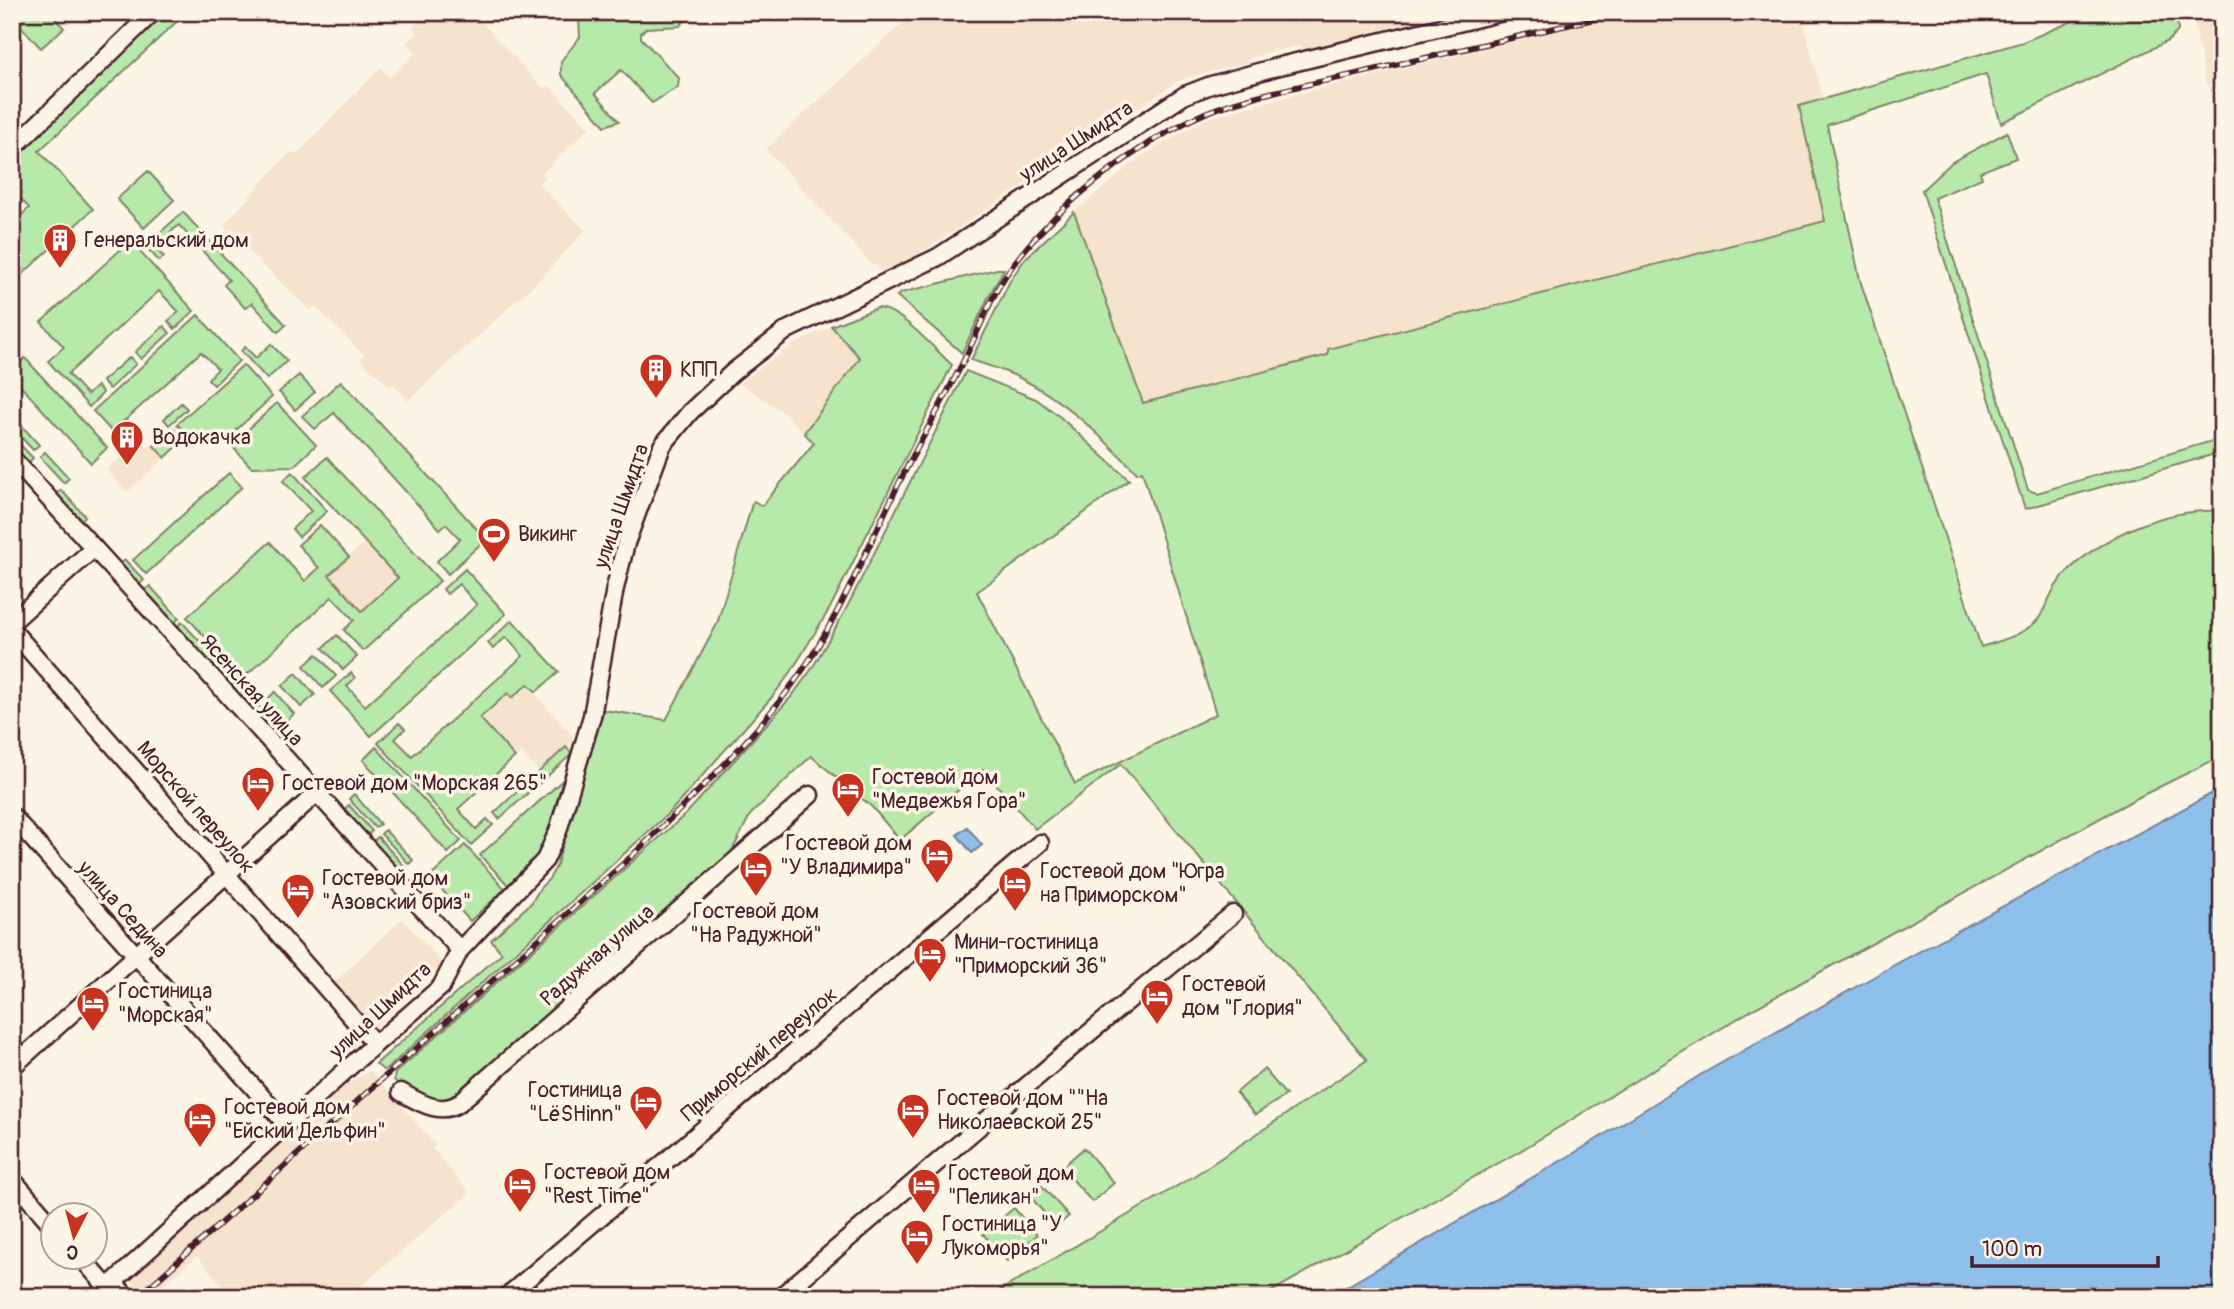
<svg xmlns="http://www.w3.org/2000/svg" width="2234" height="1309" font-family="Pangolin,sans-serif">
<rect width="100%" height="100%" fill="#fcf5e5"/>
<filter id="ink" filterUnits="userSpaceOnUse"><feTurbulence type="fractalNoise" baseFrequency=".0143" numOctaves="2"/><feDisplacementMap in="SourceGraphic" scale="14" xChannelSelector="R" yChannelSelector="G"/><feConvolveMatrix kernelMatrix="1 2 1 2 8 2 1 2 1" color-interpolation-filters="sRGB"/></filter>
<g filter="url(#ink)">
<g fill="#f5e3cd">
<path d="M427 12H472L544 89 549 85 589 128 542 173 545 177 538 183 585 230 545 274 408 401 393 384 390 386 360 360 364 355 315 306 310 311 223 226 289 153H298L380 68 390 77 416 53 407 43 418 33 412 27Z"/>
<path d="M906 12H1452L1302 50 1300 46 1273 51 1248 59V62L1180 80 885 277 874 264 872 265 766 149 909 17Z"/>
<path d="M1559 12H1801L1823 99 1799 106 1825 221 1328 349 1329 355 1143 403 1074 212 1140 157 1205 119 1288 96 1563 30Z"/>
<path d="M2192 12H2222V81L2206 85Z"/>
<path d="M831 326 861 358 804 433 784 413 739 383 796 343Z"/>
<path d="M136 444 154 446 165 458 127 492 106 470Z"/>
<path d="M365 542 398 578 362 611 329 575Z"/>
<path d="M528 687 574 737V741L539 772 522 753 517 757 482 719 508 695 513 700Z"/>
<path d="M402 919 440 960V968L375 1028 334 982Z"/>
<path d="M370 1070 435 1145 432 1148 470 1193 348 1297H232L197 1256 149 1297H145L130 1280 339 1089Z"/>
</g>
<g fill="#b7eaaa" stroke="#80846a" stroke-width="2">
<path d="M12 12H49L64 28 41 48 12 17Z"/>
<path d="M166 12H187L39 151 93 209 12 284V224L29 208 12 189 14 157Z"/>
<path d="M573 12H680L684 21 680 26 646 28 641 33V38L679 78 678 87 652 103 621 70 595 93 619 121 605 126 561 75V61L580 37 579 19Z"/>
<path d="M2094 12H2177L2178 31 2168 41 2001 123 1986 74 1827 125 1860 280 1981 647C2000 641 2031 633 2041 615 2049 600 2054 585 2066 573 2105 534 2166 508 2222 511V756L2135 799 1755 1008 1520 1151 1262 1297H989L1194 1176 1367 1060 1121 764 1035 829 983 769 900 840 872 807 811 756 750 815 727 861 452 1098 444 1102 406 1090 394 1080 395 1073 687 813 792 696 813 667 844 613 966 371 1036 399 1059 416 1129 480 977 592 1075 784 1216 714 1142 471 1137 473C1102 437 1064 399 1018 377 1003 370 987 365 971 360L1011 279 1025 259 1074 212 1143 403 1328 355V349L1825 221 1799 106 2023 42Z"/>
<path d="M2007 132 2016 158 1980 172 1982 178 1934 198 2028 490 2037 493 2222 438V452L2025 509 1922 190 1952 162Z"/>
<path d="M148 171 174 200 144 228 117 199Z"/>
<path d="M183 212 286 325 278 332 252 303 245 308 224 285 229 280 179 225 154 247 164 257 159 261 145 246Z"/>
<path d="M130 241 194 311 175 329 168 321 179 312 159 291 68 374 87 395 97 386 103 393 89 407 48 361 64 347 41 322Z"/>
<path d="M997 269H1004L989 296 962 353 897 296 901 293Z"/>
<path d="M877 308C900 308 934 349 952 365L830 608 791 672 772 697 671 811 387 1069 383 1070 376 1064 502 953 491 940 532 902 540 888 549 879 556 867 604 710 666 720 717 624 752 504 754 501 762 506 814 443 804 433 860 358 831 326Z"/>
<path d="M198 315 239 361 214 385 208 379 218 369 201 352 112 432 93 411Z"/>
<path d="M164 326 170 333 141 359 135 352Z"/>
<path d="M271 344 287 361 267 379 241 351 245 347 256 358Z"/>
<path d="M130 357 136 364 109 389 102 381Z"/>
<path d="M25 358 107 448 91 463 20 385 12 391V369Z"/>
<path d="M243 365 272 397 221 444 192 440 177 424Z"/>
<path d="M299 375 315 392 295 410 279 392Z"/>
<path d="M341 381 486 539 448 574 437 561 460 539 446 524 440 529 334 413 315 429 302 416Z"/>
<path d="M181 403 187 409 169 425 164 419Z"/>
<path d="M277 403 316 445 294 466 251 467 231 445Z"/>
<path d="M15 418 39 445 33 450 12 427Z"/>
<path d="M173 428 184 440 165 458 154 446Z"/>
<path d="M12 436 33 458 27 464 12 448Z"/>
<path d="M45 452 69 478 64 483 40 457Z"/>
<path d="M327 457 440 581 363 651 344 630 354 620 332 597 243 678 187 617 270 542 305 581 319 568 298 545 320 525 349 557 329 575 362 611 398 578 305 477Z"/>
<path d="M292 472 327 511 299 537 292 529 311 511 283 481Z"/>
<path d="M229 473 242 487 146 574 133 560Z"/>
<path d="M61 490 85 516 80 522 56 495Z"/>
<path d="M125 560 144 580 138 586 119 565Z"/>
<path d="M465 569 506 614 371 736 330 691 351 673 355 678 347 686 365 706 477 605 459 584 447 594 443 589Z"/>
<path d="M150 586 179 618 173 624 143 592Z"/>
<path d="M512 620 559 672 536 692 528 684 512 698 508 693 480 718 515 757 458 809 476 829 487 819 493 825 471 845 378 743 399 723 405 729 395 739 412 756 523 656 506 637 493 649 488 643Z"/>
<path d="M182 622 280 729 274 734 176 628Z"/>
<path d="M337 635 357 657 343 670 323 648Z"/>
<path d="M317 654 336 676 323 688 304 666Z"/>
<path d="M296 673 315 695 301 707 282 686Z"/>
<path d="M275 692 294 714 284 723 264 702Z"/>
<path d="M376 747 461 841 448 853 363 760Z"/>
<path d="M566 747 572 754 534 788 528 782Z"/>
<path d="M564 779 541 857 509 886 480 855Z"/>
<path d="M522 787 528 793 499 819 494 813Z"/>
<path d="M354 794 380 824 375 828 349 799Z"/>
<path d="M349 805 372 831 366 837 342 811Z"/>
<path d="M385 830 413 860 409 864 381 834Z"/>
<path d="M378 837 406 868 399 874 371 843Z"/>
<path d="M465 845 505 889 470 921 430 877Z"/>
<path d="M1264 1069 1286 1095 1255 1115 1236 1093Z"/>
<path d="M1084 1148 1114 1183 1092 1202 1062 1167Z"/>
<path d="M1041 1185 1069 1216 1056 1227 1029 1195Z"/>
<path d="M1014 1208 1037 1235 1007 1261 983 1234Z"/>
</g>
<g fill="#8fc0eb" stroke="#73809e" stroke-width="2">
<path d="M2222 788V1297H1329L1581 1149 1702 1074 1898 963Z"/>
<path d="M967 827 982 845 972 853 957 835Z"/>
</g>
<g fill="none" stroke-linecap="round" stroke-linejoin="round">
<defs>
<g id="minor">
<path d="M12 149 153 12"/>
<path d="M12 458 460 950"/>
<path d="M12 622 94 548"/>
<path d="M12 630 375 1044"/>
<path d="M12 816 286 1124"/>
<path d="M12 1067 317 793"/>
<path d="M401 1092C419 1102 440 1116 459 1103L810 795"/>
<path d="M12 1179 52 1225"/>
<path d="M80 1256 107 1287"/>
<path d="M113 1282 127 1297"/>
<path d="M97 1297 357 1060 441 987 460 950 545 860 558 831 592 716 615 588 626 543 662 446 690 412 733 372 787 330 938 257 1185 95 1211 85 1280 66 1503 12"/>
<path d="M506 1297 1040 843"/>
<path d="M780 1297 1071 1048 1233 914"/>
</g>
</defs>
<use href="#minor" stroke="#4a1f2b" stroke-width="21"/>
<use href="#minor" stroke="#fcf5e5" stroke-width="16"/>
<defs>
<path id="rail" d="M138 1297 633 855C692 798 765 729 810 659 847 600 873 535 904 473 923 436 944 400 963 362 979 331 990 297 1010 269 1053 209 1126 152 1192 119 1236 97 1303 86 1352 75 1443 54 1533 33 1624 12"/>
</defs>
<use href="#rail" stroke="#4a1f2b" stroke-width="6"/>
<use href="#rail" stroke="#fcf5e5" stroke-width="3.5" stroke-dasharray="10" stroke-linecap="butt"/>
</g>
</g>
<defs>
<symbol id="building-pin" viewBox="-11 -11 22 30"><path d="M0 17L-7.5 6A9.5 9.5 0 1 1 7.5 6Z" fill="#c8321e" stroke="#fcf5e5"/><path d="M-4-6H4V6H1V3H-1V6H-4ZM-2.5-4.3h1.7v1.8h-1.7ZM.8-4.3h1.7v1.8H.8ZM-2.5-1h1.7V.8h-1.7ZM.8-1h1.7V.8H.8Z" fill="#fff"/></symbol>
<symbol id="stadium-pin" viewBox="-11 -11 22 30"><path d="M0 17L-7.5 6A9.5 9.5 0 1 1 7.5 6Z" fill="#c8321e" stroke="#fcf5e5"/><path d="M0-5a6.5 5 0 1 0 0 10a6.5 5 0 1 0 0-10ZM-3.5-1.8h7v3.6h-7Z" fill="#fff"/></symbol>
<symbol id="hotel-pin" viewBox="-11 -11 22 30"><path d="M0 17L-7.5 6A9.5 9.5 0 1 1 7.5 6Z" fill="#c8321e" stroke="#fcf5e5"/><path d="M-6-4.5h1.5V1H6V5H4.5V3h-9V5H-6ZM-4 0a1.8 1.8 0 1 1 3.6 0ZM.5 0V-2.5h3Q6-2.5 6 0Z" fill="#fff"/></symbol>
</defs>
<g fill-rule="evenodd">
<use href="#building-pin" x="41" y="221" width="38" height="52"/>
<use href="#building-pin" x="637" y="351" width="38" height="52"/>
<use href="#building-pin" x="108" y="418" width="38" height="52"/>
<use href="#stadium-pin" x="475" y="515" width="38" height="52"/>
<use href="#hotel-pin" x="239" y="764" width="38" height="52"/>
<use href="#hotel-pin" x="829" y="770" width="38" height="52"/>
<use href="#hotel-pin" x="918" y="836" width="38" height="52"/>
<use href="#hotel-pin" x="737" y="849" width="38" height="52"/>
<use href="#hotel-pin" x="996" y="864" width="38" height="52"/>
<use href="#hotel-pin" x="279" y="871" width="38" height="52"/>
<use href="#hotel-pin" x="911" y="935" width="38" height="52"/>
<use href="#hotel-pin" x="1138" y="977" width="38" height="52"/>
<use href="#hotel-pin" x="74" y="984" width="38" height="52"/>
<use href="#hotel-pin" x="627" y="1083" width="38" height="52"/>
<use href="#hotel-pin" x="894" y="1091" width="38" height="52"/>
<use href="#hotel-pin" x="181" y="1100" width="38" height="52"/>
<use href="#hotel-pin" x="501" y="1165" width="38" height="52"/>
<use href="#hotel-pin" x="905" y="1166" width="38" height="52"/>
<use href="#hotel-pin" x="898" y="1217" width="38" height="52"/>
</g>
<g text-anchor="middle" stroke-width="7" stroke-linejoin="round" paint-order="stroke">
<g font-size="21" fill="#4a1f2b" stroke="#fcf5e5">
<text transform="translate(1076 141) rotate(-33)" y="7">улица Шмидта</text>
<text transform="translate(621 506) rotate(-71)" y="7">улица Шмидта</text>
<text transform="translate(252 690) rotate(48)" y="7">Ясенская улица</text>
<text transform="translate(196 807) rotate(49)" y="7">Морской переулок</text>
<text transform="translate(123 909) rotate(48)" y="7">улица Седина</text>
<text transform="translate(597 955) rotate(-41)" y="7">Радужная улица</text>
<text transform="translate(380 1010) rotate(-43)" y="7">улица Шмидта</text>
<text transform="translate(759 1054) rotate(-40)" y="7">Приморский переулок</text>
</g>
<g font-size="21" fill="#4a1f2b" stroke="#fcf5e5" text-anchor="start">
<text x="84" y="247">Генеральский дом</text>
<text x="680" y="377">КПП</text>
<text x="152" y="444">Водокачка</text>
<text x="518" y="541">Викинг</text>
<text x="872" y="784">Гостевой дом<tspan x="872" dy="24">"Медвежья Гора"</tspan></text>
<text x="282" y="790">Гостевой дом "Морская 265"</text>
<text x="912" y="850" text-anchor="end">Гостевой дом<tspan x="912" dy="24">"У Владимира"</tspan></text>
<text x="1040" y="878">Гостевой дом "Югра<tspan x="1040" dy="24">на Приморском"</tspan></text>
<text x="322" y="885">Гостевой дом<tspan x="322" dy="24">"Азовский бриз"</tspan></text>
<text x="756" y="918" text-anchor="middle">Гостевой дом<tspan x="756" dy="24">"На Радужной"</tspan></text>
<text x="954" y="949">Мини-гостиница<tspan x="954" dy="24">"Приморский 36"</tspan></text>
<text x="1182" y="991">Гостевой<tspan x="1182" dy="24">дом "Глория"</tspan></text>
<text x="118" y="998">Гостиница<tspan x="118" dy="24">"Морская"</tspan></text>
<text x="622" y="1097" text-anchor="end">Гостиница<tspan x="622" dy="24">"LёSHinn"</tspan></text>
<text x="937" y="1105">Гостевой дом ""На<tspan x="937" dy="24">Николаевской 25"</tspan></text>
<text x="224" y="1114">Гостевой дом<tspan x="224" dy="24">"Ейский Дельфин"</tspan></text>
<text x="544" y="1179">Гостевой дом<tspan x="544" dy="24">"Rest Time"</tspan></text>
<text x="948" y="1180">Гостевой дом<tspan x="948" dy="24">"Пеликан"</tspan></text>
<text x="942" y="1231">Гостиница "У<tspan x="942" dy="24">Лукоморья"</tspan></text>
</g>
</g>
<rect width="2234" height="1309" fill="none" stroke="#fcf5e5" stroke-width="42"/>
<rect x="21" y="21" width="2192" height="1267" fill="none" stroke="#4a1f2b" stroke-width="2.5" filter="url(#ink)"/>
<g transform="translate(74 1236) rotate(186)"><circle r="33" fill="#fcf5e5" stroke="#b59f9b" stroke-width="2"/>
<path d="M0-5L12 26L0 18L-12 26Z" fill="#c8321e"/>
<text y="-10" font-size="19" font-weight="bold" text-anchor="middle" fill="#4a1f2b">С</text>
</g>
<path d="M1972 1256v10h186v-10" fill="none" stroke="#4a1f2b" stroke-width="3.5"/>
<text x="1982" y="1256" font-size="21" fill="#4a1f2b" stroke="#fcf5e5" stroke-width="5" paint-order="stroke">100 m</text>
</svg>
